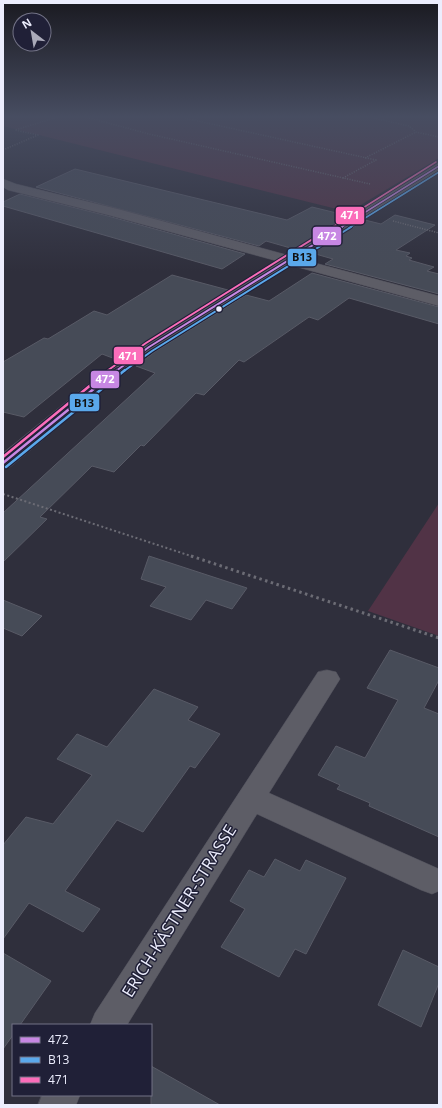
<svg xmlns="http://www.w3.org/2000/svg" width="442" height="1108" font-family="'Open Sans',sans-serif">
<rect width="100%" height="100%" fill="#2f2f3c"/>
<g fill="#513346">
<path d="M3 116H439V158L349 212 3 126Z"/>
<path d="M439 503V636L368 611Z"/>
</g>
<g fill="#464b57" stroke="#585a66">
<path d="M75 169 287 220 312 207 349 216 294 249 266 241 259 246 36 187Z"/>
<path d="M20 194 108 216 245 254 222 269 3 206V202Z"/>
<path d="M395 215 435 225 396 250 410 253 406 256 412 258 409 260 434 267 427 271 439 274V294L325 264 333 259 312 253 365 220 381 224Z"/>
<path d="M312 273 439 307V324L349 298 318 320 309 317 244 362 239 360 204 395 196 393 144 446 141 445 114 472 92 466 40 517 47 519 3 562V513L155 373 136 366 156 351 246 295 269 301Z"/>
<path d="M172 275 228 290 118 360 102 354 24 417 3 412V362L44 338 48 339 94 311 107 315Z"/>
<path d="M149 556 247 588 232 609 206 600 191 620 150 606 166 587 141 579Z"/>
<path d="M3 600 42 616 22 636 3 628Z"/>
<path d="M390 650 439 668V680L424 708 439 714V837L369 806 370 803 337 789 340 785 318 775 336 746 365 758 398 700 367 688Z"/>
<path d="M154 689 198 707 188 720 220 734 195 768 190 766 143 832 117 820 65 891 100 909 83 932 29 903 3 939V845L26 817 53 824 92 775 57 759 77 734 107 747Z"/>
<path d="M275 859 300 871 306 860 346 878 306 954 295 949 279 977 221 947 245 909 230 901 249 870 264 877Z"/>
<path d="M403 950 439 967V983L421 1027 378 1005Z"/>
<path d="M3 953 51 981 20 1025H13V1035L3 1049Z"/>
<path d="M151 1066 220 1105H151Z"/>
</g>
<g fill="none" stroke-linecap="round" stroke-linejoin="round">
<defs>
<g id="minor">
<path d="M439 163V171L300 259 439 296V306L290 265 155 350 114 381 10 467 3 469V453L102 373 143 344 277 261 108 215 8 190 3 187V179L16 184 118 209 287 255Z"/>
<path d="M327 670 336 672 340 679 269 793 439 869V891L432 894 421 890 257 814 127 1025H90L95 1013 318 672Z"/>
<path d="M42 1095H80L76 1105H38Z"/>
</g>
</defs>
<use href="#minor" stroke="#4b4b57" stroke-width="1"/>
<g stroke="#6c6c75" stroke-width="1.5" stroke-dasharray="1 1.5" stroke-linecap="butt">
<path d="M82 116 149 134 370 184"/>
<path d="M175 116 376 160 343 178"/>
<path d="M364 116 409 126 416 132 439 137"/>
<path d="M3 150 38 135 15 130 61 116"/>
<path d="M365 158 416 132"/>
<path d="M393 221 439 233"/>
</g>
<path stroke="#6c6c75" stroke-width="2" stroke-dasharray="2 2.5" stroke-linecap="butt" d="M3 494 194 557"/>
<path stroke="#6c6c75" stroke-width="3" stroke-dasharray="2.5 3.5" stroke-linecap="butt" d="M191 556 439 638"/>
<use href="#minor" fill="#5d5d66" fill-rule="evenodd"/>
<defs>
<path id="bus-1-far2" d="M340 228 439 166"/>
<path id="bus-1-far1" d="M116 371 149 347 342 227"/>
<path id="bus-1" d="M3 463 117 370"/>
<path id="bus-2-far2" d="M349 228 439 172"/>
<path id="bus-2-far1" d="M124 371 152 351 351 227"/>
<path id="bus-2" d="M6 467 125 370"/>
<path id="bus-3-far2" d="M331 228 436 162"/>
<path id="bus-3-far1" d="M107 371 146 343 332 227"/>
<path id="bus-3" d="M3 457 109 370"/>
</defs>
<use href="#bus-1-far2" stroke="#202037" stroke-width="3"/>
<use href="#bus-1-far1" stroke="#202037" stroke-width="4"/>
<use href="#bus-1" stroke="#202037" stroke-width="5"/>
<use href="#bus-2-far2" stroke="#202037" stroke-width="3"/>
<use href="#bus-2-far1" stroke="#202037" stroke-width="4"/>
<use href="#bus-2" stroke="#202037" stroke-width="5"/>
<use href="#bus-3-far2" stroke="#202037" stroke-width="3"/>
<use href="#bus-3-far1" stroke="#202037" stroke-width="4"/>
<use href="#bus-3" stroke="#202037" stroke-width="5"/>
<use href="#bus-1-far2" stroke="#c787e3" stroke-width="1.5"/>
<use href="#bus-1-far1" stroke="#c787e3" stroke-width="2"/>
<use href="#bus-1" stroke="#c787e3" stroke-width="2.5"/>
<use href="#bus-2-far2" stroke="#5aa8eb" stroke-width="1.5"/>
<use href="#bus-2-far1" stroke="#5aa8eb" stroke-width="2"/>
<use href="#bus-2" stroke="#5aa8eb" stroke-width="2.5"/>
<use href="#bus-3-far2" stroke="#fb6dba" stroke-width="1.5"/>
<use href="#bus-3-far1" stroke="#fb6dba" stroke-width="2"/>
<use href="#bus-3" stroke="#fb6dba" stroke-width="2.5"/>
</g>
<linearGradient id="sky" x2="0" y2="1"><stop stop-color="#1a1a21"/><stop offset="0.43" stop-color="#474d61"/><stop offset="1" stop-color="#474d61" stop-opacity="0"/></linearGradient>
<rect width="442" height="271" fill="url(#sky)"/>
<circle fill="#ecedfd" stroke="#202037" stroke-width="1.5" cx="219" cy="309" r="3.5"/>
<g text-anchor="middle" stroke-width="3" stroke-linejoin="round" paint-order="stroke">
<g font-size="17" fill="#ecedfd" stroke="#202037">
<text transform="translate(179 911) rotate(-58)" y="6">ERICH-KÄSTNER-STRASSE</text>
</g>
</g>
<g stroke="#202037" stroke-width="1.5">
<rect x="335" y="206" width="30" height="19" rx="4" fill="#fb6dba"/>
<rect x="312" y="226" width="30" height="20" rx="4" fill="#c787e3"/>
<rect x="287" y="248" width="30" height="19" rx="4" fill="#5aa8eb"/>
<rect x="113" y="346" width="31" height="19" rx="4" fill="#fb6dba"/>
<rect x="90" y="370" width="30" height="19" rx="4" fill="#c787e3"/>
<rect x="69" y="393" width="31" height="19" rx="4" fill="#5aa8eb"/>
</g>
<g font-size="11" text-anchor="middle" font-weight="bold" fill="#fff">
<text x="350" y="219">471</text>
<text x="327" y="240">472</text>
<text x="128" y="360">471</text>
<text x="105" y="383">472</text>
</g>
<g font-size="11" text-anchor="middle" font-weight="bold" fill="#111">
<text x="302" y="261">B13</text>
<text x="84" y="407">B13</text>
</g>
<rect width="442" height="1108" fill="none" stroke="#ecedfd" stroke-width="8"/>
<rect x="12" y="1024" width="140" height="72" fill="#202037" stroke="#727286"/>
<rect x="20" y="1037" width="20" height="6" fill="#c787e3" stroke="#727286"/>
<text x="48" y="1044" font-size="12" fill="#ecedfd">472</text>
<rect x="20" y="1057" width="20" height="6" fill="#5aa8eb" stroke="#727286"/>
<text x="48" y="1064" font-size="12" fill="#ecedfd">B13</text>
<rect x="20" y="1077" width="20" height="6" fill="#fb6dba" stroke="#727286"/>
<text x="48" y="1084" font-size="12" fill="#ecedfd">471</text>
<g transform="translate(32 32) rotate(329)"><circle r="19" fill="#202037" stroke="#727286"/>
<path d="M0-3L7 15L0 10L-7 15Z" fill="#aaaab9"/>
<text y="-6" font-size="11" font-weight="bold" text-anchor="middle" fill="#ecedfd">N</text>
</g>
</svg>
